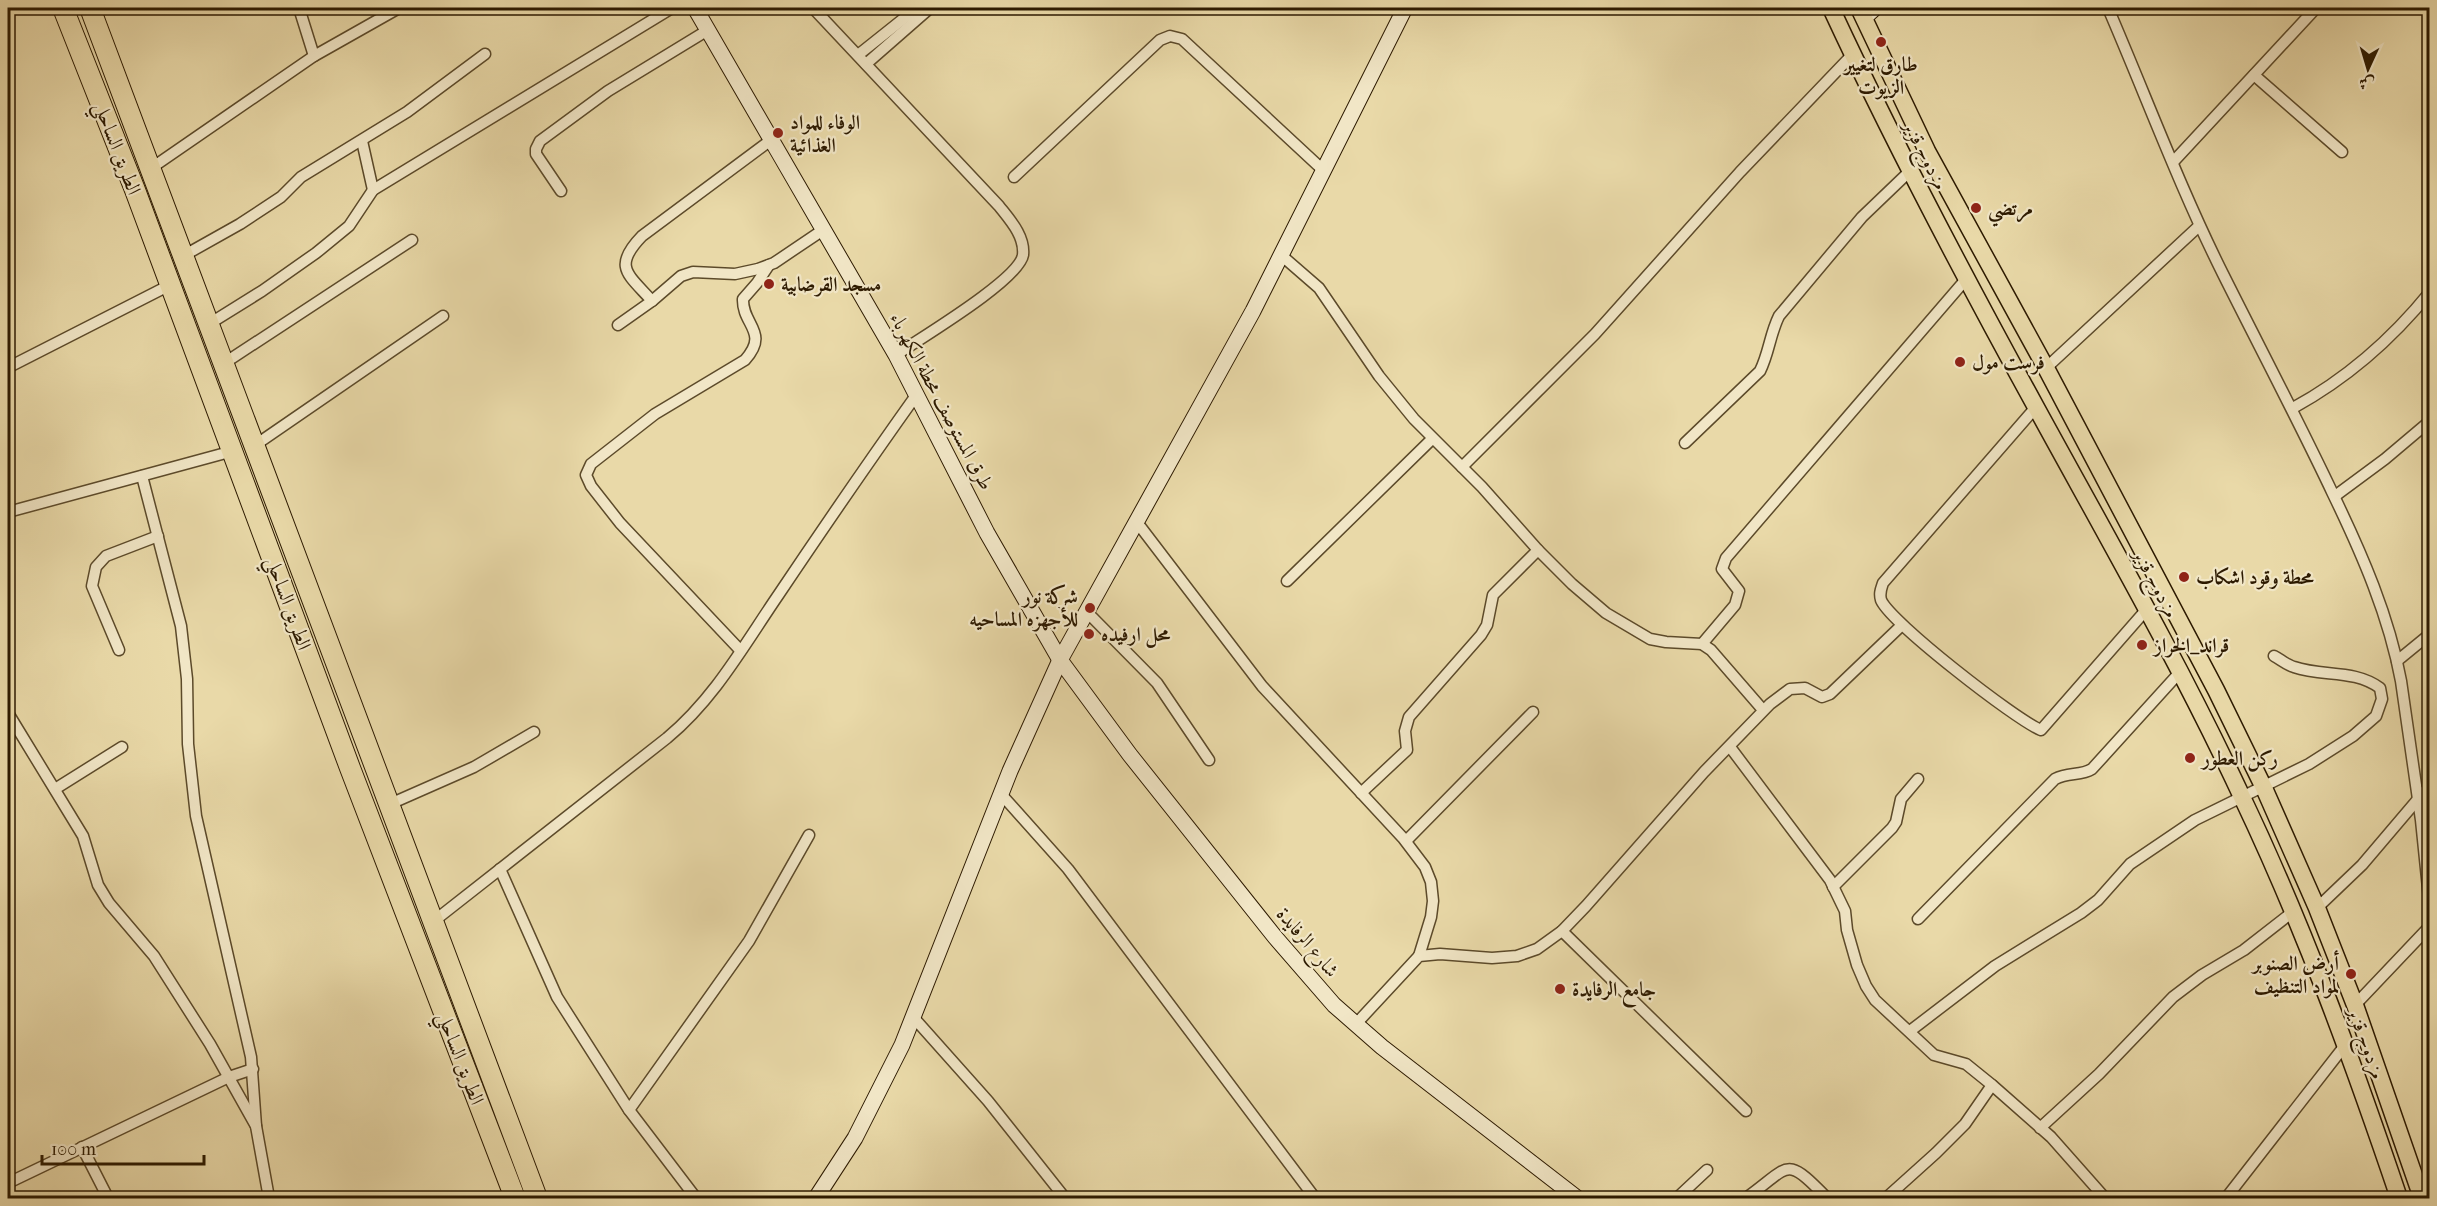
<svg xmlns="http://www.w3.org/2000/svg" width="2437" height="1206" font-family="'IM FELL French Canon',Amiri,serif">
<rect width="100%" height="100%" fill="#e9d9a8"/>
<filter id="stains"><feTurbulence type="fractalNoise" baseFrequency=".00333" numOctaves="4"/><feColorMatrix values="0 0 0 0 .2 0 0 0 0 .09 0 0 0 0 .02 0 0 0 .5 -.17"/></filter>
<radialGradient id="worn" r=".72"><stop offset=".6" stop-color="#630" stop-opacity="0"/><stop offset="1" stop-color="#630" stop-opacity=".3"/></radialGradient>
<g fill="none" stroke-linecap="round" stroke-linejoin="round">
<defs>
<g id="street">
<path d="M299 8 314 56"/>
<path d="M813 8 999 206C1010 220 1025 236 1023 255 1019 280 919 339 896 355"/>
<path d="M2108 8C2146 96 2180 188 2223 274 2260 348 2298 420 2333 494 2362 554 2389 616 2401 681L2421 820 2430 908"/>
<path d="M858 55 917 8"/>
<path d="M866 64 930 8"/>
<path d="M2254 75 2342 152"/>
<path d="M362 141 373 190"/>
<path d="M2174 161 2316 8"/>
<path d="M150 169 314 56 399 8"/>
<path d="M1014 177 1160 40 1170 36 1182 39 1324 171"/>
<path d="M561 191 536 154V149L540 141 608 91 708 30"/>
<path d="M1281 255 1319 288 1379 376 1414 419 1482 487 1538 550 1572 584 1606 613 1650 639 1666 642 1702 644 1711 650 1763 710"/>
<path d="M183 256 240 224 281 197 301 177 407 112 485 54"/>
<path d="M652 301C628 274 612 267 642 236L771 140"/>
<path d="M209 324 262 291 316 253 349 226 373 190 672 8"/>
<path d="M618 325 652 301 681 276 693 272 735 274 758 269 774 263 823 230"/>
<path d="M223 364 412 240"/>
<path d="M9 367 170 285"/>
<path d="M2046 368 2199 226"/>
<path d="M2036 407 1883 583C1881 589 1879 593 1881 600 1890 622 2016 720 2041 730L2146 610"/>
<path d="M2293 408C2346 379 2392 339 2430 292"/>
<path d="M1685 443 1760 371C1769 353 1770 334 1779 316L1862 217 1910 171"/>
<path d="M254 446 443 316"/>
<path d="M1462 467 1595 334 1740 172 1853 54"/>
<path d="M142 476 181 626 187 679 188 744 196 816 251 1057 256 1126"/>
<path d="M2335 496 2385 459 2430 421"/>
<path d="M8 512 233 451"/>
<path d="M1136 521 1262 686 1403 838 1425 867 1431 882 1433 901 1431 917 1419 956"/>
<path d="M1287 581 1432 439"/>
<path d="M1086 611 1157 683 1209 760"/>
<path d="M1702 644 1735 605 1739 591 1722 569 1726 558 1967 278"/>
<path d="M119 650 92 586 96 567 106 556 158 536"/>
<path d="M740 650 620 523 591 486 586 475 591 464 655 414 745 360C770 332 742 325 743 299L757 283 769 265"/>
<path d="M2397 661 2430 634"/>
<path d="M8 713 83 836 98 885 109 903 154 956 210 1044 256 1126 269 1198"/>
<path d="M1730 747 1830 880 1845 911 1847 930 1857 965 1866 986 1875 1000 1934 1055 1966 1064 1992 1085 2051 1137 2105 1198"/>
<path d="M55 789 122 747"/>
<path d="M1361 793 1407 750 1405 731 1409 717 1481 635 1487 625 1493 595 1538 550"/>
<path d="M1001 794 1068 869 1315 1198"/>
<path d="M390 804 474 767 534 732"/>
<path d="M1406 841 1533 712"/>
<path d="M500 869 557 997 629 1110 696 1198"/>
<path d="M1833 887 1892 828 1896 822 1901 799 1918 779"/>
<path d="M2317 908 2362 865 2430 785"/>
<path d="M1918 919 2055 779C2068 772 2081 776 2092 769L2180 672"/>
<path d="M434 921 667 738C715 698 744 645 779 594 824 527 870 460 917 394"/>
<path d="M1562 931 1746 1111"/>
<path d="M2355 1005 2430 926"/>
<path d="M914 1018 988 1101 1065 1198"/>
<path d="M1355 1025 1419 956 1440 954 1492 958 1517 956 1537 949 1562 931 1586 906 1704 772 1770 704 1790 689 1805 688 1822 697 1830 694 1902 625"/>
<path d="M1910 1031 1995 966 2081 913 2098 900 2130 864 2195 820 2309 764 2353 736 2376 716 2382 699 2380 688C2354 669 2323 677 2294 667 2287 665 2280 659 2274 656"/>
<path d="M629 1110 749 941 809 835"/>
<path d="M2040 1128 2099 1074 2173 997 2202 975 2244 950 2294 911"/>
<path d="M82 1147 108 1198"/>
<path d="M8 1183 229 1077 253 1069"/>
<path d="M1677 1198 1707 1170"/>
<path d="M1746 1198C1791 1166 1784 1154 1827 1198"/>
<path d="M1886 1198 1936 1153 1965 1124 1992 1085"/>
<path d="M2226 1198 2346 1044"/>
</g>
<g id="secondary">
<path d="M695 8 896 355 987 533 1060 660 1130 755 1275 937 1334 1005 1382 1047 1577 1198"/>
<path d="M1864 18 1875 8"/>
<path d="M816 1198 855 1138 902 1045 1010 771 1060 660 1253 311 1405 8"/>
</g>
<g id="primary">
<path d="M1831 8C1894 144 1965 278 2037 409 2107 537 2180 664 2242 797 2304 927 2353 1062 2399 1198"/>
<path d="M1859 8 1927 151 2046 368 2216 690 2264 788 2317 908 2355 1005 2422 1198"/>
</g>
<g id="highway">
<path d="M63 8 135 190 350 768 515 1198"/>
<path d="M90 8 537 1198"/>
</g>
</defs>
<use href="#street" stroke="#5c4a2a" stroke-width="13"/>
<use href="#secondary" stroke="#2d1a00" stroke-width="17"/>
<use href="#primary" stroke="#2d1a00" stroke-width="19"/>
<use href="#highway" stroke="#2d1a00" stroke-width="22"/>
<use href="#street" stroke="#f1e6c6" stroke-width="10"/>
<use href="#secondary" stroke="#f1e6c6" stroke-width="15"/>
<use href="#primary" stroke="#e9d9a8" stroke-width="16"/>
<use href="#highway" stroke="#e9d9a8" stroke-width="20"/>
</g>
<g fill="#8f2418" stroke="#f1e6c6" stroke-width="2">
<circle cx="1881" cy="42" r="6"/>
<circle cx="778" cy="133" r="6"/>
<circle cx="1976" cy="208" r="6"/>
<circle cx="769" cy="284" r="6"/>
<circle cx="1960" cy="362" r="6"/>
<circle cx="2184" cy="577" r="6"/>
<circle cx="1090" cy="608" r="6"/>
<circle cx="1089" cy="634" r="6"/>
<circle cx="2142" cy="645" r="6"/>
<circle cx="2190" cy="758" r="6"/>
<circle cx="2351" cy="974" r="6"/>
<circle cx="1560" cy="989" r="6"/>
</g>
<g text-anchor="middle" stroke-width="4.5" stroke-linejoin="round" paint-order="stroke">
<g font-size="20" font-weight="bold" fill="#2d1a00" stroke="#f1e6c6" text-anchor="start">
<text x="1881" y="71" text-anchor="middle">طارق لتغيير<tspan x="1881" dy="23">الزيوت</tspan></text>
<text x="790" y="129">الوفاء للمواد<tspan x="790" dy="23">الغذائية</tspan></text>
<text x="1988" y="215">مرتضي</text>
<text x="781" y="291">مسجد القرضابية</text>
<text x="1972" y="369">فرست مول</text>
<text x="2196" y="584">محطة وقود اشكاب</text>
<text x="1078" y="603" text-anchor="end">شركة نور<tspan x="1078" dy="23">للأجهزه المساحيه</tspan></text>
<text x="1101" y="641">محل ارفيده</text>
<text x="2154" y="652">قراند_الخراز</text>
<text x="2202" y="765">ركن العطور</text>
<text x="2339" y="970" text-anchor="end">أرض الصنوبر<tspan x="2339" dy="23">لمواد التنظيف</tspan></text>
<text x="1572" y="996">جامع الرفايدة</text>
</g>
<g font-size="20" fill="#2d1a00" stroke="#f1e6c6">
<text transform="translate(118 148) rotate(69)" y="7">الطريق الساحلي</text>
<text transform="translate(1926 155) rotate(63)" y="7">مزدوج قزير</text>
<text transform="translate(942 401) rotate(62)" y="7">طرق المستوصف محطة الكهرباء</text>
<text transform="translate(2156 583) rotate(62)" y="7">مزدوج قزير</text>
<text transform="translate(289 603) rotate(70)" y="7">الطريق الساحلي</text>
<text transform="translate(1308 942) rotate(50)" y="7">شارع الرفايدة</text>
<text transform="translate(2367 1043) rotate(70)" y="7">مزدوج قزير</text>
<text transform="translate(461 1058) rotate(69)" y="7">الطريق الساحلي</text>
</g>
</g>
<rect width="2437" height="1206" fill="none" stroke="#e9d9a8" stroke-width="30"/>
<rect x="9" y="9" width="2419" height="1188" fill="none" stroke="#2d1a00" stroke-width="3"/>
<rect x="15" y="15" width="2407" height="1176" fill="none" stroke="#2d1a00" stroke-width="1.5"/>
<g transform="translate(2368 69) rotate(184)" stroke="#f1e6c6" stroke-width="4.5" paint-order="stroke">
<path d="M0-4.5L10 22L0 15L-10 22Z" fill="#2d1a00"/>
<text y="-9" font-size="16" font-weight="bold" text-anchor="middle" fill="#2d1a00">ش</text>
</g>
<path d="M42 1155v9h162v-9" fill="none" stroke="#2d1a00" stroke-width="3"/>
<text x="51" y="1155" font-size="18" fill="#2d1a00" stroke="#f1e6c6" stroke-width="4.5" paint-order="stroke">100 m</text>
<rect width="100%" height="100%" filter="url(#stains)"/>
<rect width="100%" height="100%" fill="url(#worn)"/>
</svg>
